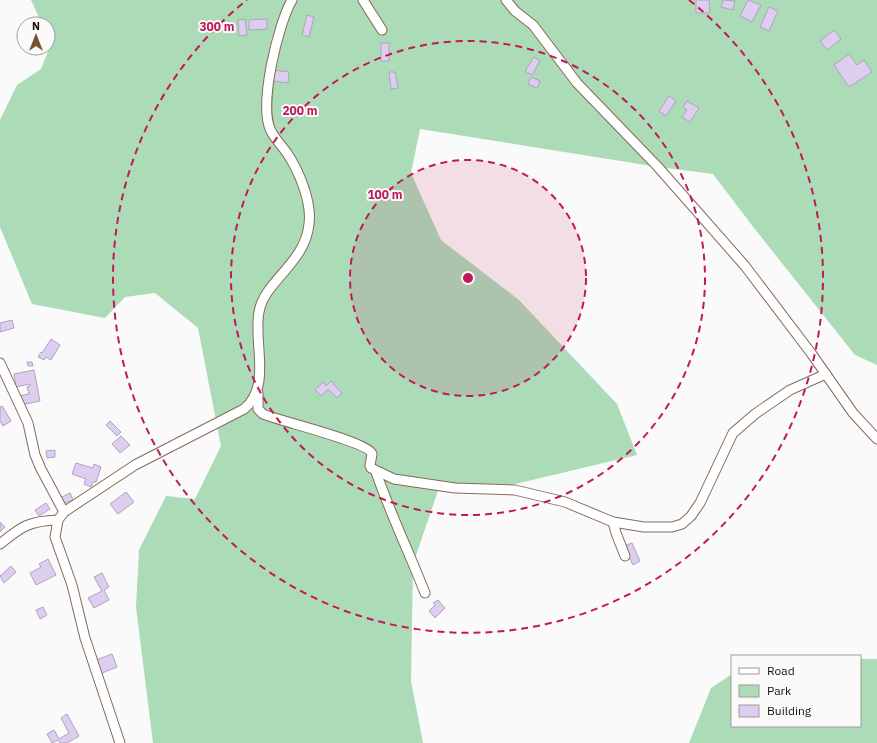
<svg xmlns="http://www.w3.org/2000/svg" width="877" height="743" font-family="'IBM Plex Sans',sans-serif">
<rect width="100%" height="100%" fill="#fafafa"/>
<g fill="#abdbb7">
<path d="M31 0H877V365L855 355 754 228 713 174 658 167 420 129 411 173 441 240 519 300 617 404 637 455 498 488 440 485 413 564 411 681 423 743H153L136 607 139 550 166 496 195 499 221 446 198 328 155 293 125 297 105 318 32 304 0 227V120L17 85 41 69 51 44 48 38V24H42Z"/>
<path d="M860 659H877V743H689L711 688 732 674V726H860Z"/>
</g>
<g fill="#ddceef" stroke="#b0a2c1">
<path d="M696 0H709L710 13H696Z"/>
<path d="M723 0 735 1 733 10 721 7Z"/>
<path d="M748 0 761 5 752 22 740 16Z"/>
<path d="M769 7 778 11 769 31 760 27Z"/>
<path d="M307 15 314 17 309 37 302 35Z"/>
<path d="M245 19 247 35 239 36 238 20Z"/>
<path d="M267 19V29L249 30V20Z"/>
<path d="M834 30 841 39 827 50 820 41Z"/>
<rect x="381" y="43" width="8" height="18"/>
<path d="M849 54 857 65 864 60 872 72 849 87 834 65Z"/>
<path d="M534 57 540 61 532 75 525 71Z"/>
<path d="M273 70 289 72 288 83 272 81Z"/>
<path d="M389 72H395L398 88 391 89Z"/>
<path d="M531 77 540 81 537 88 528 84Z"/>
<path d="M669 96 676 101 666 116 659 111Z"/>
<path d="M687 101 699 108 690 122 682 117 687 110 683 107Z"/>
<path d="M12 320 14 328 0 332V323Z"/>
<path d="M51 339 60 345 51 360 46 357 44 360 38 357 41 352 42 353Z"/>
<path d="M27 362H32L33 366H28Z"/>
<path d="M34 370 40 401 21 405 19 396 29 394 27 387 30 386V384L16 387 14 374Z"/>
<path d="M331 381 342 393 337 398 328 389 321 396 315 390 323 382 326 386Z"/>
<path d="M2 406 11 421 3 426 0 421V407Z"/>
<path d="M110 421 121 432 117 436 106 425Z"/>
<path d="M121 436 130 445 120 453 112 444Z"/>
<path d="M55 450V457L47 458 46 451Z"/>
<path d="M76 463 93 468 94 464 101 467 96 482H93L91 487 84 484 86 479 72 474Z"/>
<path d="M126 492 134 502 118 514 110 504Z"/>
<path d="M70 493 73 500 63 504 60 498Z"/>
<path d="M46 503 50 509 39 516 35 510Z"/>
<path d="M0 522 5 527 0 532Z"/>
<path d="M632 543 640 561 633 565 624 546Z"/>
<path d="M48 559 56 575 36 585 30 573 41 567 39 564Z"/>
<path d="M11 566 16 572 4 583 0 576Z"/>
<path d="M102 573 109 587 104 590 109 600 94 608 88 598 102 591 94 577Z"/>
<path d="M438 600 445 608 435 618 429 611 435 605 433 603Z"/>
<path d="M43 607 47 615 40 619 36 610Z"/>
<path d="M112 654 117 667 102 673 96 660Z"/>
<path d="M67 714 79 736 67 743H60L58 740 52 743 47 734 54 730 59 739 69 733 61 718Z"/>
</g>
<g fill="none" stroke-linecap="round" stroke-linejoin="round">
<defs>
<g id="minor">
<path d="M363 0 382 30"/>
<path d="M506 0 515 11 533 25 577 83 658 167 745 266 811 353 853 413 877 439"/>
<path d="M0 363 28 423 35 455 41 469 64 512"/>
<path d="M258 393V409L263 414C279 421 369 442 372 454L370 465 371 468 394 479 455 488 515 490 565 502 613 522 644 527H672L682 524 691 516 700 503 733 433 755 414 790 390 826 374"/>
<path d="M376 472C390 513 409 552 425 593"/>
<path d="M613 522 616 533 625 556"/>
<path d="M0 544C22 526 29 521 58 520"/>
<path d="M120 743 85 638 72 585 55 537 58 520 64 512 135 465 244 409C272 386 253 343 259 312 264 281 305 264 309 224 312 202 299 171 287 153 282 146 275 139 271 131 258 106 278 24 292 0"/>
</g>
</defs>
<use href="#minor" stroke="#876a57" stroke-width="11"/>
<use href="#minor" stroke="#fff" stroke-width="9"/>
</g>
<circle cx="468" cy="278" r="118" fill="#c2185b" fill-opacity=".12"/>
<g fill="none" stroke="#c2185b" stroke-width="2" stroke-dasharray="7 5">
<circle cx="468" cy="278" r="118"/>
<circle cx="468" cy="278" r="237"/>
<path d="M689 0A355 355 0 1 1 247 0"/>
</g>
<circle cx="468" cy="278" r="6" fill="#c2185b" stroke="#fafafa" stroke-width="2"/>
<g font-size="12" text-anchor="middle" font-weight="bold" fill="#c2185b" stroke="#fafafa" stroke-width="4" stroke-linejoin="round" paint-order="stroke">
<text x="217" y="31">300 m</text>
<text x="300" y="115">200 m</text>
<text x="385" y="199">100 m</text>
</g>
<rect x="731" y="655" width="130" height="72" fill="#fafafa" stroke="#a09c99"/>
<rect x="739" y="668" width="20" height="6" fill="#ffffff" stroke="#a09c99"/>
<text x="767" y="675" font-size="12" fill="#190f07">Road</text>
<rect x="739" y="685" width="20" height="12" fill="#abdbb7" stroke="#a09c99"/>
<text x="767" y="695" font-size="12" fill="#190f07">Park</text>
<rect x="739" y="705" width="20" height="12" fill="#ddceef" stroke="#a09c99"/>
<text x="767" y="715" font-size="12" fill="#190f07">Building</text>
<g transform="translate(36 36)"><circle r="19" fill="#fafafa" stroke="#a09c99"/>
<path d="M0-3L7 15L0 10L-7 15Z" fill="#76522c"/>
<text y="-6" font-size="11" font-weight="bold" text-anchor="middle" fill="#190f07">N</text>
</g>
</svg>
